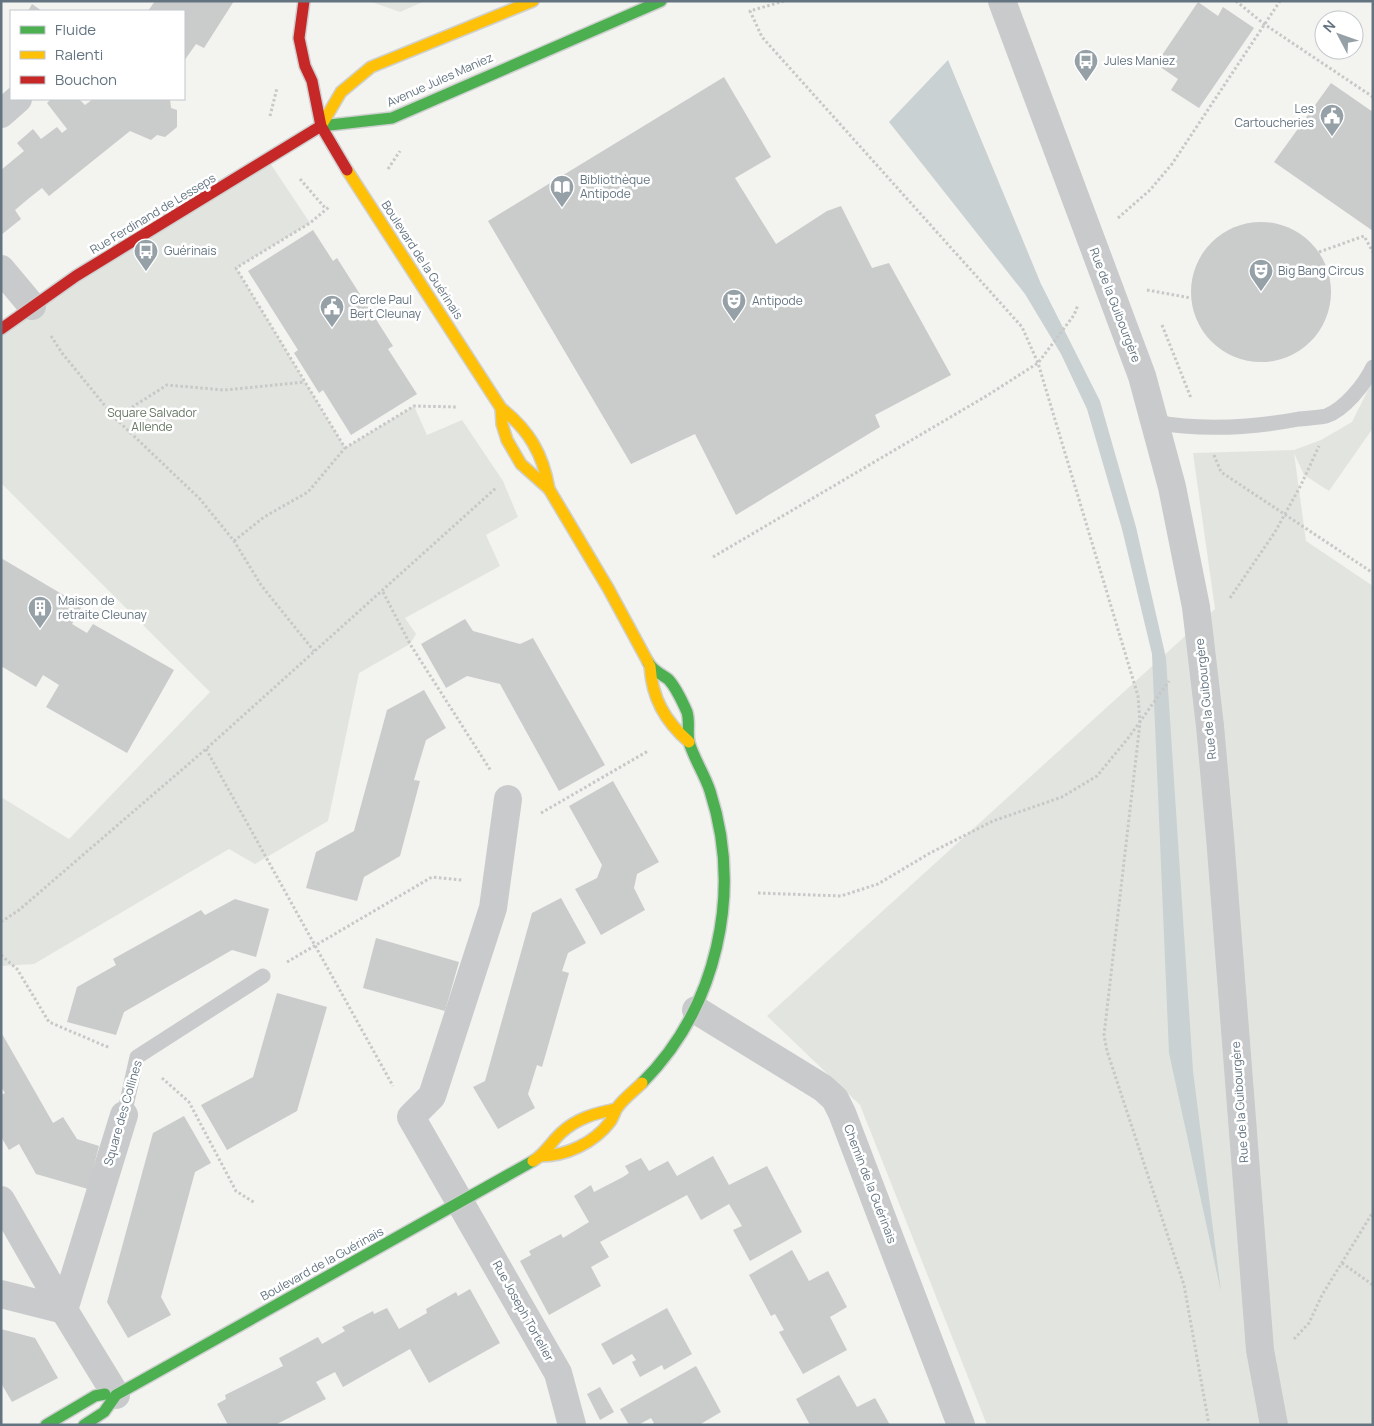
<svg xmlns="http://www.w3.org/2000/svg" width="1374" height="1426" font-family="Manrope,sans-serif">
<rect width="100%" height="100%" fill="#f3f3f0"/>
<g fill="#e2e5df">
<path d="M369 1H425L400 12Z"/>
<path d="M268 160 310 223 236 268 345 448 414 406 427 435 462 420 503 481 518 517 486 535 500 566 405 618 416 634 410 644 359 673 328 821 255 864 229 849 34 964 1 966V797L69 839 210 692 1 483V331Z"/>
<path d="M1373 380V428L1329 491 1304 475 1294 453 1306 541 1373 586V1425H987L860 1105 767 1016 1215 609 1193 453 1294 450 1321 440 1352 422Z"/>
</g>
<path fill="#c9d1d3" d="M948 60 1041 284 1100 401 1136 527 1166 658 1193 1071 1221 1292 1169 1053 1152 654 1122 529 1087 409 1061 354 1025 294 889 122Z"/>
<g fill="#cacccc">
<path d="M155 1H234L204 48 196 44 184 61V11H148Z"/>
<path d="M1198 2 1218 16 1223 7 1254 28 1199 108 1171 90 1178 79 1156 64Z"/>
<path d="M32 4 42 11H28Z"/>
<path d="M724 77 771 157 735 178 776 244 827 211 841 206 872 268 889 263 951 375 875 415 880 427 736 515 695 434 631 464 488 221Z"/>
<path d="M1331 83 1373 112V231L1274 162Z"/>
<path d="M51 99H79L85 105 93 99H170L171 108 177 110V127L165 137 157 135 151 140 130 131 49 196 42 188 28 199 15 210 21 219 1 235V170L24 151 17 143 33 129 41 139 57 127 62 133 67 129 47 103Z"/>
<circle cx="1261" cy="292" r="70"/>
<path d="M313 230 333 261 337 258 349 277 393 346 388 349 417 394 351 435 323 390 319 393 294 353 298 350 248 271Z"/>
<path d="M1 558 82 606 72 624 87 633 93 624 174 670 127 753 46 707 59 685 43 675 36 687 1 666Z"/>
<path d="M465 619 473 631 520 644 533 638 605 765 559 791 500 684 467 676 446 688 421 644Z"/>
<path d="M424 690 446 728 426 740 414 780 420 781 400 856 364 877 357 901 306 888 316 852 354 831 387 710Z"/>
<path d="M613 781 659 862 637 874 634 888 645 910 601 935 575 889 597 878 602 865 569 806Z"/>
<path d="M561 898 586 943 568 953 562 971 569 973 542 1067 537 1065 528 1094 535 1108 498 1129 473 1087 485 1081 532 913Z"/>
<path d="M235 899 269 909 256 957 232 950 206 965 124 1012 116 1035 67 1022 77 987 116 965 113 959 201 910 205 915Z"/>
<path d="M376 938 459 962 445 1011 363 988Z"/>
<path d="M277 993 327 1007 297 1111 227 1150 201 1105 253 1077Z"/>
<path d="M1 1032 53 1123 63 1117 77 1139 99 1146 88 1189 36 1174 19 1144 9 1150 1 1137V1095L5 1093 1 1087Z"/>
<path d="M184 1116 211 1163 195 1172 161 1297 171 1315 128 1338 107 1302 153 1133Z"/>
<path d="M713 1156 729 1185 767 1166 802 1232 750 1261 733 1230 742 1226 729 1204 701 1220 687 1195 600 1242 609 1257 591 1267 601 1286 549 1315 520 1261 531 1255 529 1251 561 1234 563 1238 589 1222 574 1196 591 1185 594 1192 623 1177 629 1173 625 1166 641 1158 649 1171 668 1161 677 1176Z"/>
<path d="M792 1250 809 1281 828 1271 847 1307 830 1317 847 1350 803 1374 779 1332 784 1330 779 1321 775 1314 771 1316 749 1275Z"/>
<path d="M470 1289 500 1343 429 1383 410 1349 343 1387 335 1372 316 1382 326 1399 275 1425H228L217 1404 226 1399 225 1395 283 1366 279 1358 318 1337 322 1344 345 1331 342 1327 373 1311 374 1314 387 1308 399 1329 427 1313 426 1309 456 1292 458 1296Z"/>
<path d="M667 1308 692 1354 664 1370 662 1365 640 1377 632 1362 636 1360 632 1354 613 1365 601 1344Z"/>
<path d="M1 1329 35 1338 58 1378 12 1402 1 1383Z"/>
<path d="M696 1366 721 1412 699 1425H651L654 1423 651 1418 638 1425H629L620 1409Z"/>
<path d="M839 1375 857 1407 875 1398 890 1425H810L796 1399Z"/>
<path d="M600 1387 614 1412 600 1420 587 1394Z"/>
</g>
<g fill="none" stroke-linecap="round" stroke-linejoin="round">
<defs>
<g id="fast">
<path d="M321 126 392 118 661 1"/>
<path d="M642 1083C717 1008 743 893 710 791 705 775 694 759 689 742 687 733 690 722 687 712 683 703 675 686 668 679 661 674 652 670 648 662"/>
<path d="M46 1425 95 1396 105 1394"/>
<path d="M84 1425 104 1412 116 1395 533 1161"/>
</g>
<g id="slow">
<path d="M321 126 341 92 371 67 533 1"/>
<path d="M347 170 501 408C529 430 543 454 549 489"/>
<path d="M501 408 502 424 507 440 521 464 549 489 608 588 648 662"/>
<path d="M650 666C652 698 665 721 689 742"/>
<path d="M541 1156C566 1156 594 1143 610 1122 613 1118 614 1113 617 1108 623 1099 634 1091 642 1083"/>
<path d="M533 1161C545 1154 551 1142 561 1133 577 1118 596 1113 616 1109"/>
</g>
<g id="jam">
<path d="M304 1 299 38 305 66 312 81 321 126 347 170"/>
<path d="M1 329 76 276 321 126"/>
</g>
</defs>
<use href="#fast" stroke="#cfd0d0" stroke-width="14"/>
<use href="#slow" stroke="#cfd0d0" stroke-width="14"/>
<use href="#jam" stroke="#cfd0d0" stroke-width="14"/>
<g stroke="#c7c8c7" stroke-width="3" stroke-dasharray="2.5 2.5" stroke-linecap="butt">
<path d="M784 1 750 11 762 37 1022 327 1038 363 1138 696 1140 723 1104 1035 1107 1051 1184 1285 1209 1425"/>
<path d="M1236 1 1264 24 1373 97"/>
<path d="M270 116 277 88"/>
<path d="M388 169 400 151"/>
<path d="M300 179 326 209"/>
<path d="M1118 218 1150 190 1172 164 1280 1"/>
<path d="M1319 252 1364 236 1373 252"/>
<path d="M1147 290 1191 298"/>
<path d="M1162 325 1191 398"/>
<path d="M51 336 62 353 115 418 200 499 234 541 261 585 314 651"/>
<path d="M115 418 167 385 224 390 304 382"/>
<path d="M345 448 414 406 458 407"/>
<path d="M1214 455 1221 472 1373 573"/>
<path d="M234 541 264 517 308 492 345 448 236 268 310 223 329 207"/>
<path d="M713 557 988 395 1038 363 1074 315 1078 305"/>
<path d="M383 592 410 644 491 771"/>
<path d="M1230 598 1275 532 1301 485 1319 446"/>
<path d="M206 749 393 1086"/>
<path d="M541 813 648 751"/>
<path d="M758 893 841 896 878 884 930 853 993 821 1062 797 1097 776 1129 737 1169 681"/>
<path d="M1 922 19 910 206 749 497 487"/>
<path d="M1 955 17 969 49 1022 110 1048"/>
<path d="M287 962 432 877 462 880"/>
<path d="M162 1078 189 1102 236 1191 255 1203"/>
<path d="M1342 1263 1373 1285"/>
<path d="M1294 1339 1309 1323 1322 1295 1373 1212"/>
</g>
<g stroke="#c8cacb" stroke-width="15">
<path d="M1154 422C1203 431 1251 428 1299 419 1307 418 1317 418 1326 416 1344 410 1365 384 1373 367"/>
<path d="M124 1115 137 1057 263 976"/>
</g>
<g stroke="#c8cacb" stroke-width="28">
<path d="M1002 1 1142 376 1172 487 1196 607 1210 726 1220 837 1260 1350 1274 1425"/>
<path d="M1 114 18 99"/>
<path d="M1 269 32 306"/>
<path d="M508 799 493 908 432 1096 411 1117 558 1373 572 1425"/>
<path d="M696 1010 823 1088 835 1099 842 1113 961 1425"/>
<path d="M1 1200 64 1310 116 1395"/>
<path d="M1 1294 64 1310"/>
<path d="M64 1310 124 1115"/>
</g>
<use href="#fast" stroke="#4caf50" stroke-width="11"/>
<use href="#slow" stroke="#ffc107" stroke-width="11"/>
<use href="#jam" stroke="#c62828" stroke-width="11"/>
</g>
<defs>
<symbol id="bus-pin" viewBox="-11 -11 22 30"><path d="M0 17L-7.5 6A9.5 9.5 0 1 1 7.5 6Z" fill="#95a0a7" stroke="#fff"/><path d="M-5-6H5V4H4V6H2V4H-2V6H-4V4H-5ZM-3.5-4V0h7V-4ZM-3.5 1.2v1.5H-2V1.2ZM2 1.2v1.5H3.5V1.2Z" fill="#fff"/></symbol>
<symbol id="civic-pin" viewBox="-11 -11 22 30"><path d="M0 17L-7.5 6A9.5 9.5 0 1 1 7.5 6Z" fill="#95a0a7" stroke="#fff"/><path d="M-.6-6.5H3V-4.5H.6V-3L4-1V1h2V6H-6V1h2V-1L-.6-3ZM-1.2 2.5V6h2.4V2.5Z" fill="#fff"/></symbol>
<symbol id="library-pin" viewBox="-11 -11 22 30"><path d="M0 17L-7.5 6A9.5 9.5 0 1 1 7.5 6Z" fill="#95a0a7" stroke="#fff"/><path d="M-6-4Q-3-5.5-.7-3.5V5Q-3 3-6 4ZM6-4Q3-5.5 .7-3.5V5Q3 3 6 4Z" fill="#fff"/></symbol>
<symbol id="theatre-pin" viewBox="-11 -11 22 30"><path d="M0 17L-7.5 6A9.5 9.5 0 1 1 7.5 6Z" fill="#95a0a7" stroke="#fff"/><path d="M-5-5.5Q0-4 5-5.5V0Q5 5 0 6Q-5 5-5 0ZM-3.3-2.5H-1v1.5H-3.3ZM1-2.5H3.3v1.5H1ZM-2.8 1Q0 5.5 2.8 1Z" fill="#fff"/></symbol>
<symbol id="building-pin" viewBox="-11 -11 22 30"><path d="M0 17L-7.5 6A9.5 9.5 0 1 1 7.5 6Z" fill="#95a0a7" stroke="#fff"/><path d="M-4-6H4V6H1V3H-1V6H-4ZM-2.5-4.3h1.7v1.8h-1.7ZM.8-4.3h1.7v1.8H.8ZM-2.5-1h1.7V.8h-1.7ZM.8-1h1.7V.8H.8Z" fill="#fff"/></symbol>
</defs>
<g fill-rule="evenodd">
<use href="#bus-pin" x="1072" y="47" width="28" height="38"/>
<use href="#civic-pin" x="1318" y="102" width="28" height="38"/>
<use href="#library-pin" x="548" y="173" width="28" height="38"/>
<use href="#bus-pin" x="132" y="237" width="28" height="38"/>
<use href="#theatre-pin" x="1247" y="257" width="28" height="38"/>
<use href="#theatre-pin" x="720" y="287" width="28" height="38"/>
<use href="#civic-pin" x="318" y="293" width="28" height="38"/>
<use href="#building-pin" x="26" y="594" width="28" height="38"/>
</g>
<g text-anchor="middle" stroke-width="5" stroke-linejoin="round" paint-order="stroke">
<g font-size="12" fill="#637480" stroke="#fff" text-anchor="start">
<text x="1104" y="65">Jules Maniez</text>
<text x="1314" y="113" text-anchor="end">Les<tspan x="1314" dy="14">Cartoucheries</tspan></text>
<text x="580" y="184">Bibliothèque<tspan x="580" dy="14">Antipode</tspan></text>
<text x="164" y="255">Guérinais</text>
<text x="1278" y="275">Big Bang Circus</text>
<text x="350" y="304">Cercle Paul<tspan x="350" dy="14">Bert Cleunay</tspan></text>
<text x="752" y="305">Antipode</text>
<text x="58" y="605">Maison de<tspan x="58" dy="14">retraite Cleunay</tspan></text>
</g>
<g font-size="12" fill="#637480" stroke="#fff">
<text transform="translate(440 80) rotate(-24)" y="4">Avenue Jules Maniez</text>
<text transform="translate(153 214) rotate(-31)" y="4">Rue Ferdinand de Lesseps</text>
<text transform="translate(422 260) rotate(57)" y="4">Boulevard de la Guérinais</text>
<text transform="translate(1115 305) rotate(69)" y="4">Rue de la Guibourgère</text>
<text transform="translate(1206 699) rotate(-96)" y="4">Rue de la Guibourgère</text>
<text transform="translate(1240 1102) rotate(-94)" y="4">Rue de la Guibourgère</text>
<text transform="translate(123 1113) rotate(-74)" y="4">Square des Collines</text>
<text transform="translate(870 1184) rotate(69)" y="4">Chemin de la Guérinais</text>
<text transform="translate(322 1264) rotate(-29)" y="4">Boulevard de la Guérinais</text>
<text transform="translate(523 1311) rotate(61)" y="4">Rue Joseph Tortelier</text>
</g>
<g font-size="12" fill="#677762" stroke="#fff">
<text x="152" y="417">Square Salvador<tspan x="152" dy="14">Allende</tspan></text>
</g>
</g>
<rect width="1374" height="1426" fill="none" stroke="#637480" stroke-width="5"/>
<rect x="10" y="10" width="175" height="90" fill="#ffffff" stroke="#c1c7cc"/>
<rect x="20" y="26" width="25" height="8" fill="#4caf50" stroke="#c1c7cc"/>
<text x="55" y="35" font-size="15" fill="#637480">Fluide</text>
<rect x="20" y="51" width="25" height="8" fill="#ffc107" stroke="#c1c7cc"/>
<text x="55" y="60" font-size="15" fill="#637480">Ralenti</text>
<rect x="20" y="76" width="25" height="8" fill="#c62828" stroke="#c1c7cc"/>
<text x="55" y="85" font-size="15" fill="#637480">Bouchon</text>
<g transform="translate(1339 35) rotate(311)"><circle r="24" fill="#ffffff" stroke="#c1c7cc"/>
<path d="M0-4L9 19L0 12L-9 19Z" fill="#95a0a7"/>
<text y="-8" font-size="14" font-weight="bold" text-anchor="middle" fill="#637480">N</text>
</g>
</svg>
